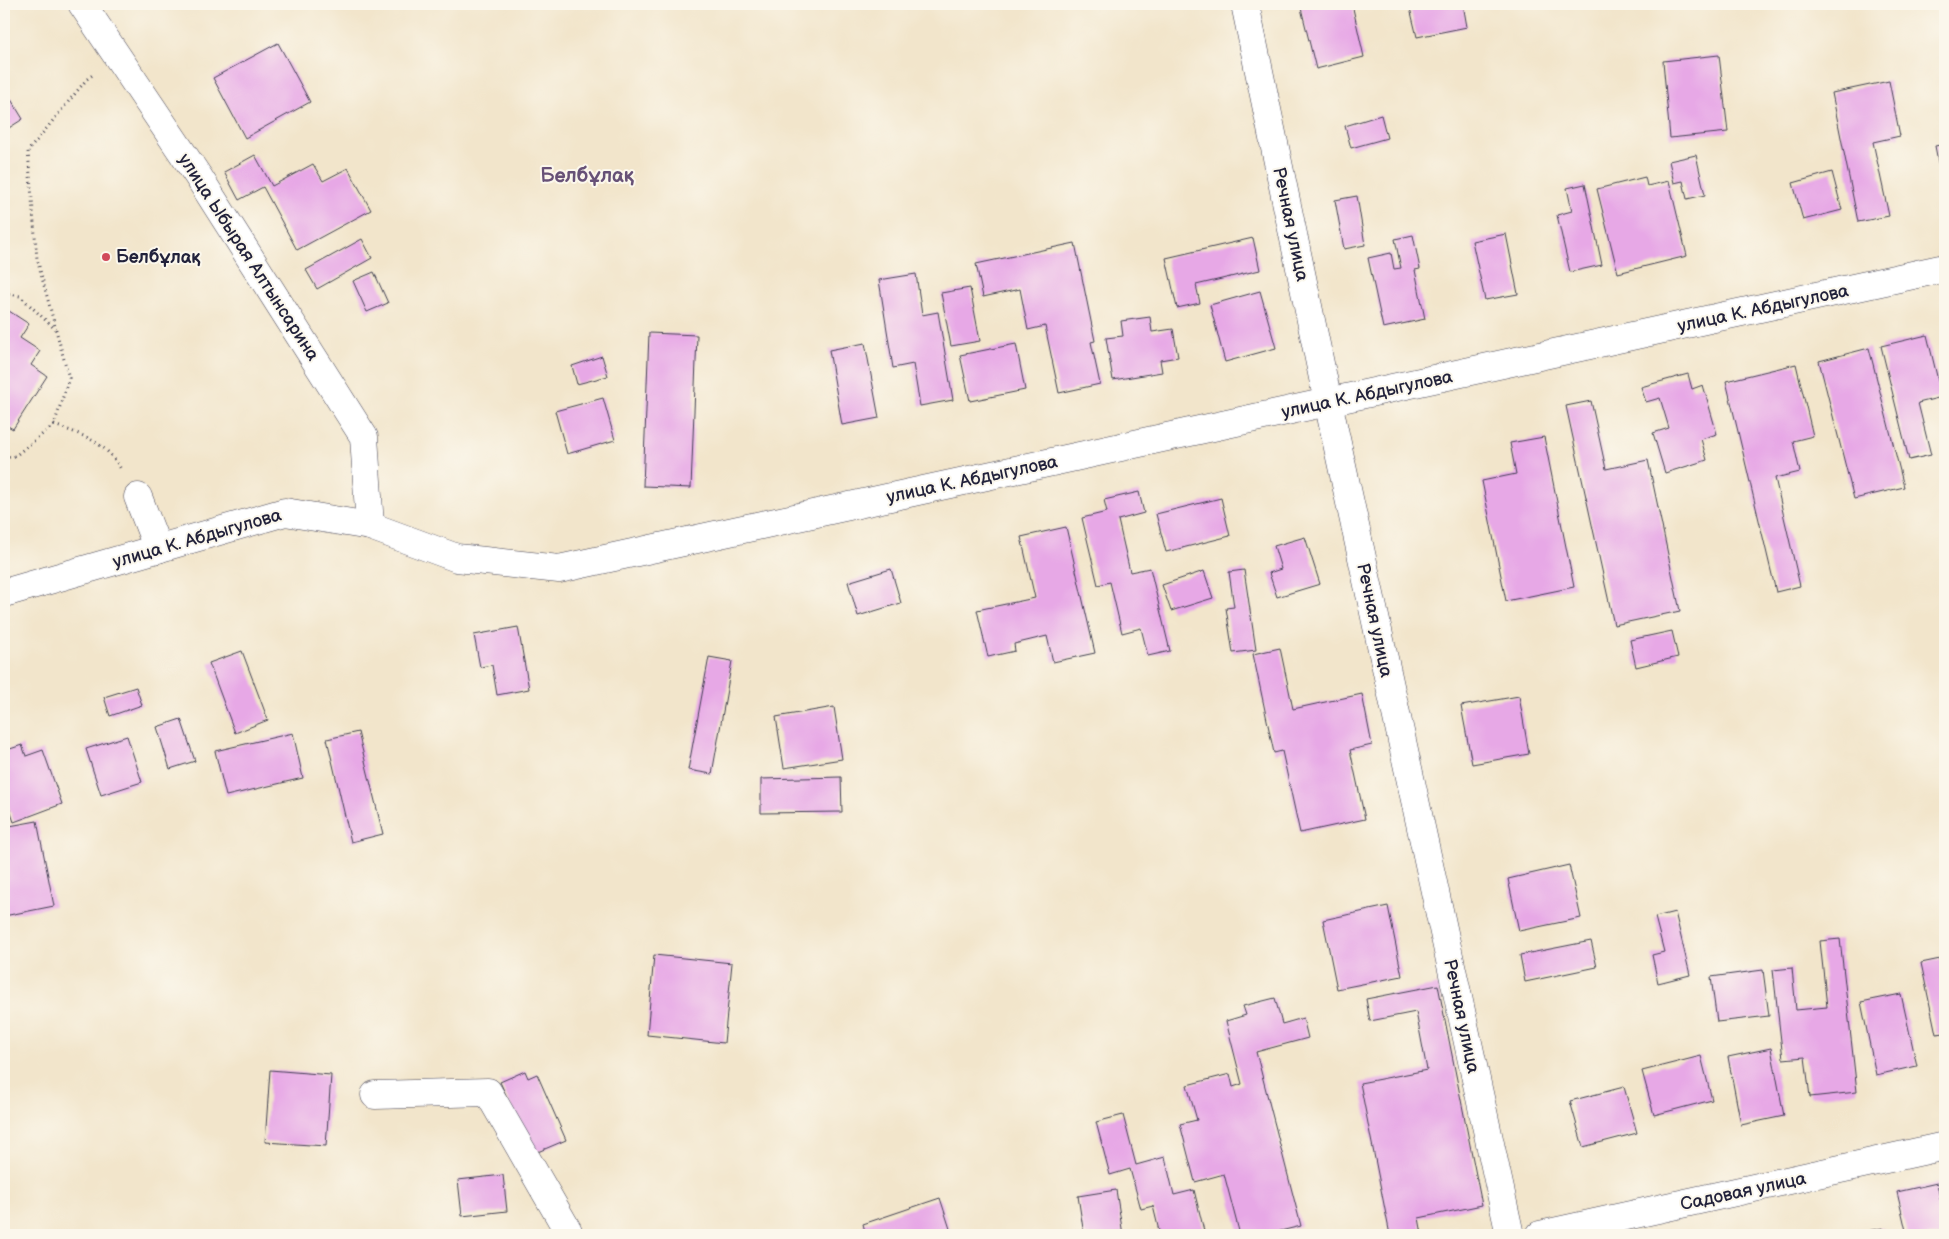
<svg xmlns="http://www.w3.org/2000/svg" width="1949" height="1239" font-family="'Balsamiq Sans',sans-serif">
<rect width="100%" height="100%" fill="#fbf7ec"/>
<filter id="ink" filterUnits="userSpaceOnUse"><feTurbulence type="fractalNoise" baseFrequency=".02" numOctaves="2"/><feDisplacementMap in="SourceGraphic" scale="10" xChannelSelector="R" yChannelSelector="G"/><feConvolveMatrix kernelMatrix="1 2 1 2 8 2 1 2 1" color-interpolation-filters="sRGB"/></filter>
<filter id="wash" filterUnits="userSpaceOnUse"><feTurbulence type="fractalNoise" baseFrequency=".0096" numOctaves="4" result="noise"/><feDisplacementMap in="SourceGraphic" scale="20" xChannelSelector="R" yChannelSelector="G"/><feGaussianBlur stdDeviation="1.12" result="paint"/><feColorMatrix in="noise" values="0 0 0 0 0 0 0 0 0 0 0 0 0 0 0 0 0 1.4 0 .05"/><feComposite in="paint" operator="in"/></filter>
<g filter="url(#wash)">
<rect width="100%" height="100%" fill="#f2e5cb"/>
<g id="blocks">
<g fill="#e7a8e6">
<path d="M1300 4H1352L1364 57 1316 69Z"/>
<path d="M1409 4H1463L1467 27 1417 37Z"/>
<path d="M278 43 310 102 245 138 213 78Z"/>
<path d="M1719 55 1728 132 1670 138 1663 61Z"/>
<path d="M1889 81 1900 136 1873 142 1889 216 1858 222 1832 93Z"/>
<path d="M4 88 23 119 4 131Z"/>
<path d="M1381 115 1387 138 1351 148 1345 126Z"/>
<path d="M1945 144V192H1944L1935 146Z"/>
<path d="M255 155 272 186 313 164 323 181 348 168 371 210 297 250 263 187 239 200 224 172Z"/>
<path d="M1696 155 1705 195 1687 199 1683 181 1674 183 1669 161Z"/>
<path d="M1832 172 1842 210 1803 220 1793 183Z"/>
<path d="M1645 177 1647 186 1669 181 1687 256 1618 273 1597 189Z"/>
<path d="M1585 184 1602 265 1570 272 1557 215 1572 211 1567 188Z"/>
<path d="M1357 196 1365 245 1344 249 1335 200Z"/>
<path d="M1506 234 1518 294 1485 300 1472 241Z"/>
<path d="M1413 235 1420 269 1415 270 1425 319 1383 328 1368 258 1391 253 1394 269 1401 268 1395 239Z"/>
<path d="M1253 238 1260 270 1196 285 1200 303 1177 308 1166 258Z"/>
<path d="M362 239 372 258 317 289 306 270Z"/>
<path d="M1075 243 1095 341 1091 342 1100 384 1059 393 1045 326 1028 330 1020 289 983 297 976 264Z"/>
<path d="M374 272 388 303 367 312 353 281Z"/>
<path d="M916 274 922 315 938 312 953 400 920 406 913 364 893 368 879 280Z"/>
<path d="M970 288 980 341 951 346 941 293Z"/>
<path d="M1260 291 1276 348 1225 362 1210 305Z"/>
<path d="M9 311 29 324 20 338 40 351 31 365 47 376 13 429 4 424V319Z"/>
<path d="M1150 317 1152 332 1173 329 1178 357 1160 360 1162 372 1113 380 1106 338 1123 336 1121 321Z"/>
<path d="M649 333 697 335 691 488 643 486Z"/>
<path d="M1927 335 1942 397 1918 403 1931 455 1909 460 1881 346Z"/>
<path d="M865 343 879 418 842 425 829 350Z"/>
<path d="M1016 344 1025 390 970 401 960 355Z"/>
<path d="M1869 348 1904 487 1854 499 1819 361Z"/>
<path d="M602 356 608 376 577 384 572 366Z"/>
<path d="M1796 364 1813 436 1793 441 1800 472 1775 478 1800 586 1776 592 1726 381Z"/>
<path d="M1688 374 1692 389 1703 385 1717 434 1701 439 1707 460 1665 473 1653 433 1669 428 1660 398 1646 402 1641 387Z"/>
<path d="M603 398 615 440 567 454 555 411Z"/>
<path d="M1591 401 1606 469 1648 460 1680 611 1614 625 1566 406Z"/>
<path d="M1544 437 1574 587 1506 601 1482 481 1516 474 1510 443Z"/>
<path d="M1139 492 1144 513 1118 520 1130 572 1150 568 1170 651 1148 656 1141 628 1122 633 1110 582 1098 585 1082 518 1107 512 1104 500Z"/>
<path d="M1221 498 1230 536 1166 552 1156 514Z"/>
<path d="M1066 527 1095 653 1053 662 1047 636 1014 644 1015 651 988 657 977 610 1035 598 1021 537Z"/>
<path d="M1305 537 1320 584 1277 597 1269 573 1281 569 1274 546Z"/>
<path d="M891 569 901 603 858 616 848 582Z"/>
<path d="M1244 570 1256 650 1233 653 1226 608 1234 607 1229 572Z"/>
<path d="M1204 571 1213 598 1171 611 1162 585Z"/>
<path d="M518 627 529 689 497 695 492 665 480 667 474 635Z"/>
<path d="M1672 631 1678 657 1636 667 1630 640Z"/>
<path d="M1280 648 1293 709 1362 694 1372 745 1350 750 1365 819 1300 833 1282 751 1274 753 1253 654Z"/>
<path d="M242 651 268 720 235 733 209 663Z"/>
<path d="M709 657 732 661 712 774 688 770Z"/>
<path d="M136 687 142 705 110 716 104 697Z"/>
<path d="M1519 696 1529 754 1472 764 1461 706Z"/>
<path d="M834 707 842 759 784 768 776 717Z"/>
<path d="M181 719 195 761 170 769 157 727Z"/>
<path d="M358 732 383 834 351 842 327 739Z"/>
<path d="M293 733 303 778 226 796 215 751Z"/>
<path d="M127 736 142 782 101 795 86 749Z"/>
<path d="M22 745 26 756 43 750 62 804 14 822 4 793V751Z"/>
<path d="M841 777 842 812 761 813V779Z"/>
<path d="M37 821 54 906 4 916V827Z"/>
<path d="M1569 865 1581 918 1519 931 1508 879Z"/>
<path d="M1388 906 1402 976 1337 989 1323 920Z"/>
<path d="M1675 912 1690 975 1658 983 1652 955 1664 952 1655 917Z"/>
<path d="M1840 939 1857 1092 1810 1097 1805 1057 1783 1059 1773 970 1792 968 1796 1010 1827 1007 1820 941Z"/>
<path d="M1591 941 1597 967 1525 982 1520 955Z"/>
<path d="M654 955 732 963 724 1043 647 1035Z"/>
<path d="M1945 958V1033L1936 1034 1921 963Z"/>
<path d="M1763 970 1769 1016 1717 1022 1711 977Z"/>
<path d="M1438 985 1482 1205 1419 1218 1422 1234 1390 1235 1360 1083 1427 1070 1416 1012 1370 1021 1366 999Z"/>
<path d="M1901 994 1917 1066 1876 1075 1861 1002Z"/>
<path d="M1275 998 1282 1024 1303 1018 1308 1038 1256 1052 1301 1226 1264 1235H1240L1224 1174 1195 1182 1180 1124 1197 1120 1187 1085 1230 1074 1233 1087 1242 1084 1226 1021 1246 1015 1243 1006Z"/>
<path d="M1771 1048 1784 1116 1741 1125 1728 1057Z"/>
<path d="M1701 1056 1712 1100 1654 1115 1642 1071Z"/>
<path d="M270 1070 331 1075 326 1146 265 1142Z"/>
<path d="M525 1071 528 1078 537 1074 566 1140 533 1154 500 1082Z"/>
<path d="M1624 1087 1637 1133 1583 1147 1570 1101Z"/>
<path d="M1123 1115 1136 1165 1165 1157 1174 1195 1194 1190 1205 1235H1160L1153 1206 1141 1209 1130 1169 1110 1175 1096 1122Z"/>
<path d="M503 1175 507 1211 462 1216 458 1180Z"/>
<path d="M1937 1183 1942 1208 1945 1207V1235H1907L1897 1192Z"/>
<path d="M1116 1190 1123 1235H1084L1078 1196Z"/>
<path d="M940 1198 952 1235H866L863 1224Z"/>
<path d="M1883 1228 1885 1235H1850V1234Z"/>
</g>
</g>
</g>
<g filter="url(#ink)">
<use href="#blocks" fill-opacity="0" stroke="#413f51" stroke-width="1"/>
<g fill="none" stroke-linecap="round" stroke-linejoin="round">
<defs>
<g id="minor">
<path d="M82 4 198 176 364 437 370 526"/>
<path d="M1245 4 1328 402 1510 1235"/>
<path d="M138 497 158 549"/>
<path d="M4 593 285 512 370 526 457 558 559 569 1945 268"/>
<path d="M375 1095 488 1092 568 1231V1235"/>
<path d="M1540 1235 1945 1146"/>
</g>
</defs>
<use href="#minor" stroke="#413f51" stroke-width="29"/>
<g stroke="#413f51" stroke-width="3" stroke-dasharray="1 4" stroke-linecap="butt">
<path d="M4 293 20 296 56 330 69 378 54 425 15 456 4 458"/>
<path d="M56 330 37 259 28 151 87 79 94 74"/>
<path d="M54 425C85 436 105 441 122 471"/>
</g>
<use href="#minor" stroke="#fff" stroke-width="28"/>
</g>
</g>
<circle fill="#d1495b" stroke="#fbf7ec" stroke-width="2" cx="106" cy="257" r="5"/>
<g text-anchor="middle" stroke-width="4" stroke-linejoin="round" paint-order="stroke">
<g font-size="18" fill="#22223b" stroke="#fbf7ec">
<text transform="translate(1291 224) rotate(78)" y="6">Речная улица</text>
<text transform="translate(249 257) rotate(57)" y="6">улица Ыбырая Алтынсарина</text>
<text transform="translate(1763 308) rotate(-12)" y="6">улица К. Абдыгулова</text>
<text transform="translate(1367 394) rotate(-12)" y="6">улица К. Абдыгулова</text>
<text transform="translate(972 479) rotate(-12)" y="6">улица К. Абдыгулова</text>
<text transform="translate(197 538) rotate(-16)" y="6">улица К. Абдыгулова</text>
<text transform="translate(1375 620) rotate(78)" y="6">Речная улица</text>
<text transform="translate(1462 1016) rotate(78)" y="6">Речная улица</text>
<text transform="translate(1743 1191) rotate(-12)" y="6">Садовая улица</text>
</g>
<g font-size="18" font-weight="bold" fill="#22223b" stroke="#fbf7ec" text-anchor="start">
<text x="116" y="263">Белбұлақ</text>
</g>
<g font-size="20" font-weight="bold" fill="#675177" stroke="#fbf7ec">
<text x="587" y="182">Белбұлақ</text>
</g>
</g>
<rect width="1949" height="1239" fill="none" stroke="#fbf7ec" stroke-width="20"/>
</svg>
